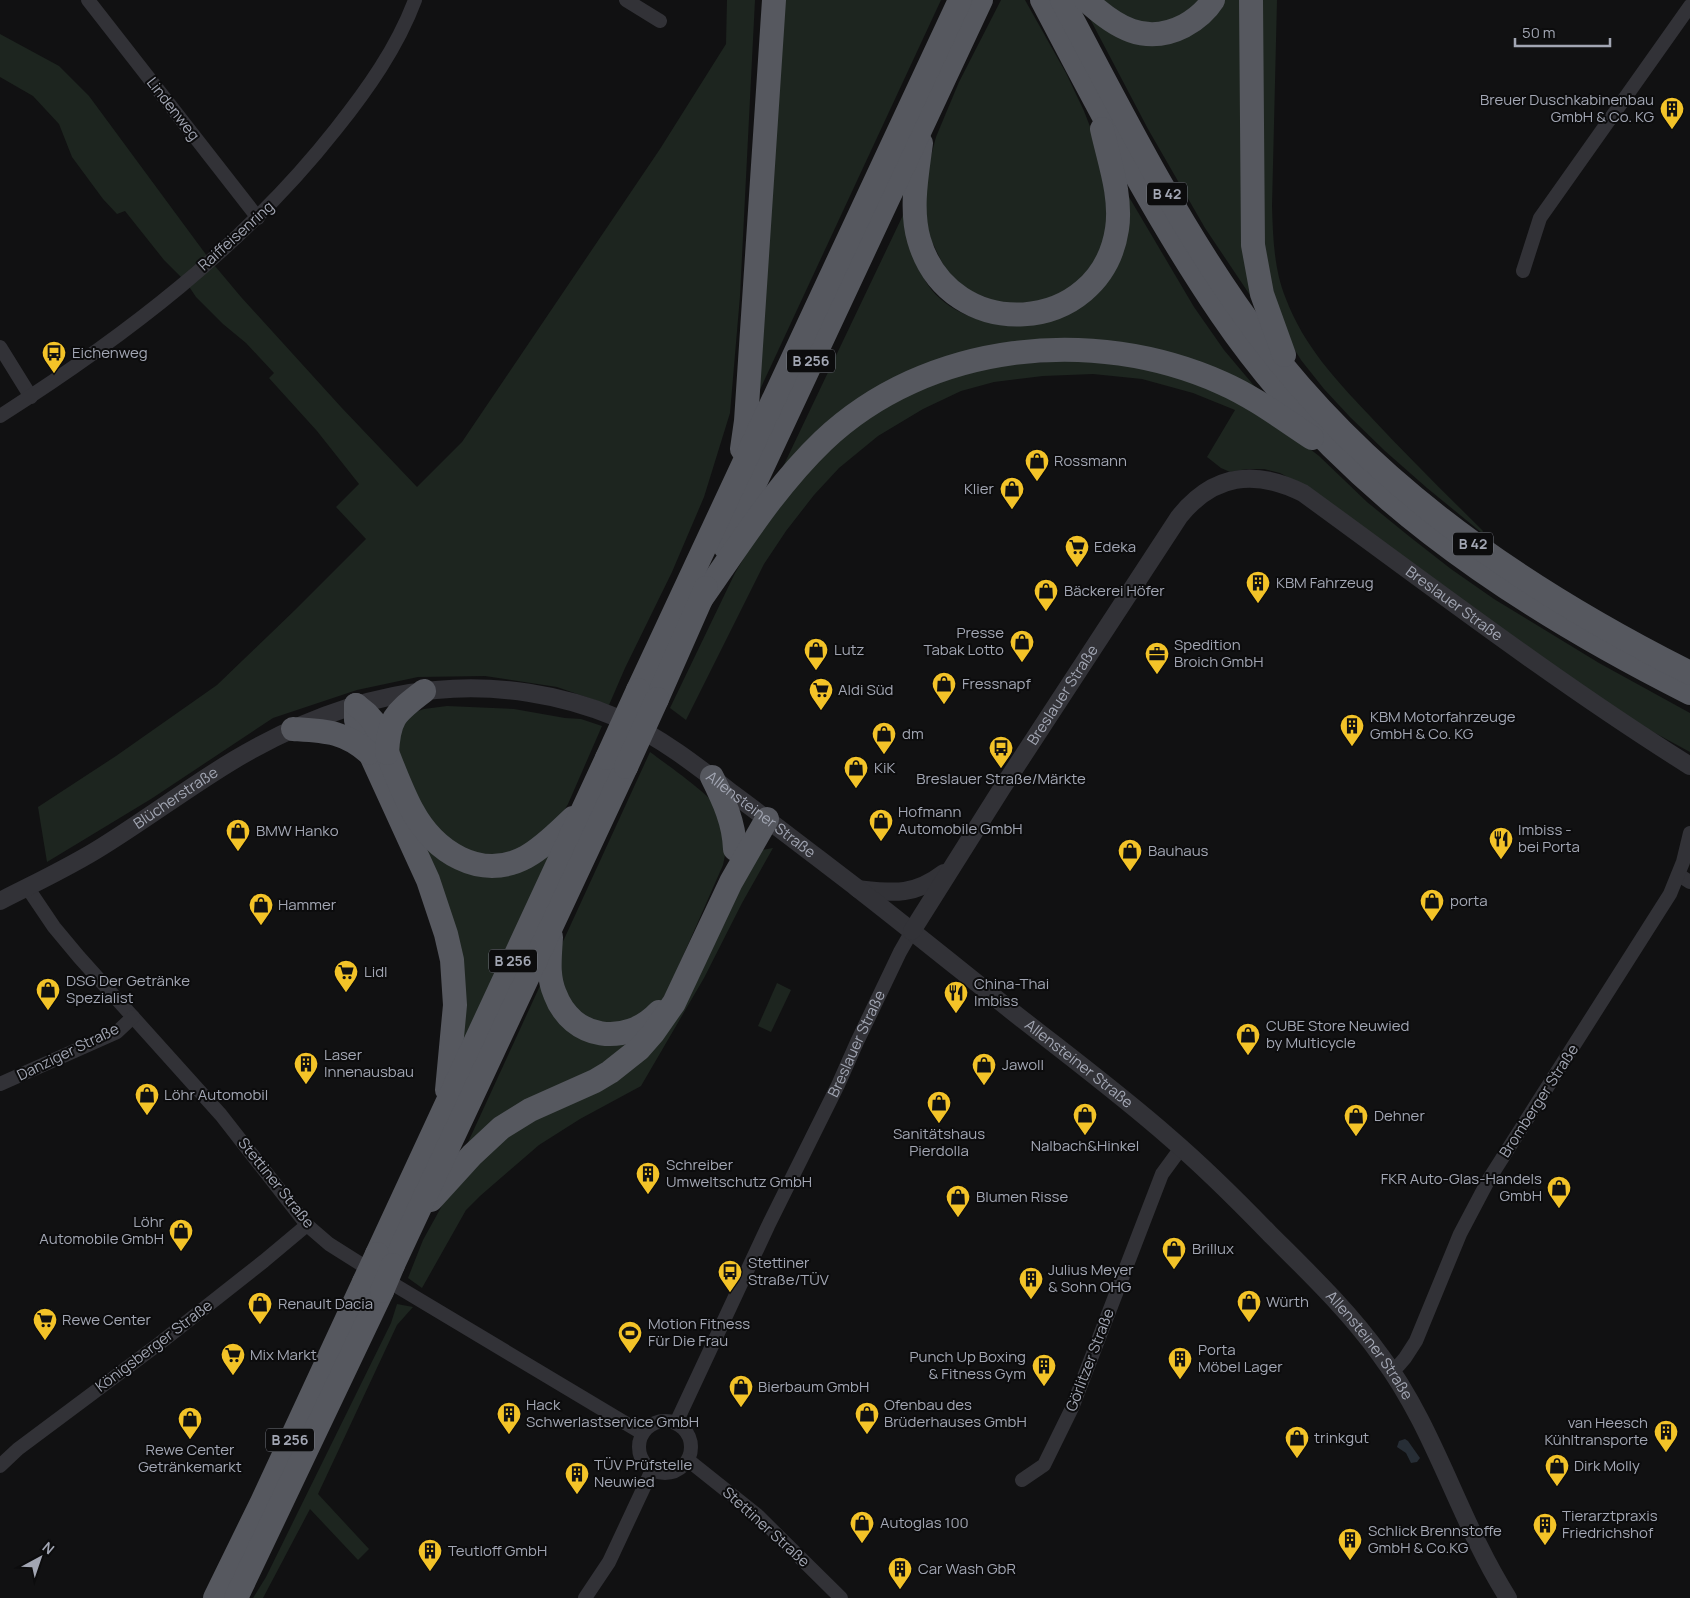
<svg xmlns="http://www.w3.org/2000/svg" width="1690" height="1598" font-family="Manrope,sans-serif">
<rect width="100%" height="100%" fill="#111112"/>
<g fill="#1d251f">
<path d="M727 0H755L740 296 730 413 704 497 672 572 625 668 609 705 557 687 485 676 418 677 357 690 273 718 151 799 47 862 38 807 116 756 217 685 295 610 366 539 336 507 359 484 317 431 269 378 274 373 246 343 223 324 196 297 186 282 164 260 125 211 117 214 103 199 72 157 59 124 33 96 0 77V34L59 66 89 96 210 260 241 297 341 407 417 487 462 442 660 149 726 44Z"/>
<path d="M783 0H941L757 396Z"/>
<path d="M1001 0H1025L1066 73 1084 111 1099 150 1109 186 1107 246 1068 294 1015 310 952 283 922 221 924 183 936 137 946 113 959 82Z"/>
<path d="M1096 0H1206L1196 12 1144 28Z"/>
<path d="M1221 0H1246L1260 310 1205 228 1148 129 1088 15 1132 38Z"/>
<path d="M1257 0H1277L1272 206C1273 238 1274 270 1286 299 1304 346 1335 379 1369 415 1406 455 1445 493 1483 531L1482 533 1427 488 1385 451 1350 417 1324 389 1301 360 1283 331 1263 280Z"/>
<path d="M1129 197 1194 307 1224 350 1261 394 1193 360 962 355 780 473 904 213C910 237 914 264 928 285 953 322 1020 337 1059 317 1063 314 1069 313 1072 310 1079 304 1083 290 1086 283 1100 254 1114 226 1129 197Z"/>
<path d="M1106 358 1218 389 1288 432 1319 456 1367 502 1410 537 1451 569 1494 599 1599 663 1690 713V752L1620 714 1572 681 1314 491 1280 473 1264 469H1247L1230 472 1221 468 1207 457 1235 410 1193 393 1142 379 1093 374 1043 376 994 382 961 391 923 409 878 436 839 468 814 495 786 531 764 564 686 720 670 708 735 573 772 511 843 434 904 396 984 366Z"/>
<path d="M447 706 514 709 565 718 581 719 602 726 568 804 559 819 522 851 477 857 435 832 402 767 393 731 410 714 424 709Z"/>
<path d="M650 752C666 764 721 802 725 818 729 831 726 852 723 865L669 988 662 1000 652 1012 600 1028 563 998 560 948Z"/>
<path d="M430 846 442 856 551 854 457 1058 458 1038 421 852Z"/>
<path d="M773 848 742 903 704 978 641 1086 580 1119 539 1145 480 1196 466 1210 422 1288 408 1278 423 1240 444 1202 510 1131 624 1072 740 880 762 850Z"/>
<path d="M544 977 557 1014 645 1036 458 1164Z"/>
<path d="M777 983 791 990 771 1032 758 1026Z"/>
<path d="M397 1304 413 1307 397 1325 318 1494 369 1549 358 1560 310 1509 263 1598H253L266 1577 296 1516 391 1323Z"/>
</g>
<path fill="#272e36" d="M1405 1439 1408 1441 1420 1458 1417 1462 1411 1463 1406 1453 1397 1447 1399 1441Z"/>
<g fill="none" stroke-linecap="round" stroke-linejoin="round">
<g stroke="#323237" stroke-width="14">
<path d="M88 0 258 218"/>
<path d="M626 0 660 21"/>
<path d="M1523 271 1540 218 1690 6"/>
<path d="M0 347 31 397"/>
<path d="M0 416C124 337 244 246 336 129 367 90 397 48 415 0"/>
<path d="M1679 875 1690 882"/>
<path d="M27 887 54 927 79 957 221 1115 307 1225 329 1244 378 1275 642 1433"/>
<path d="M0 1084 117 1032 133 1017"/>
<path d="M1391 1370 1399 1365 1405 1358 1416 1341 1460 1234 1489 1179 1670 894 1683 862 1690 833"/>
<circle cx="665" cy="1447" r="26"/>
<path id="s1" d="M676 1423 768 1226 838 1085 857 1042 900 952 912 931"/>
<path d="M688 1460 757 1515 841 1598"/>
<path d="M0 1466 18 1449 160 1343 264 1261 307 1225"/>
<path d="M1022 1480 1044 1465 1072 1408 1162 1174 1181 1148"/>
<path d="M585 1598 609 1562 652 1470"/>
</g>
<g stroke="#323237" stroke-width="18">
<path d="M858 889C894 893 914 896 944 873"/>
<path id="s2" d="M0 901C35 883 70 867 103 846 148 818 189 787 234 760 296 723 364 696 436 690 496 684 562 694 618 718 660 737 696 765 732 793 774 824 815 856 857 888 911 930 964 973 1018 1016 1069 1056 1121 1095 1170 1138 1205 1168 1237 1200 1269 1233 1308 1272 1349 1311 1381 1356 1435 1428 1459 1521 1508 1598"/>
<path id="s3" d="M912 931 1002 788 1179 517C1213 474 1255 469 1303 493 1431 586 1556 682 1690 766"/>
</g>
<g stroke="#56585f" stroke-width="24">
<path d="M1042 0C1098 106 1153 214 1221 314 1338 486 1507 601 1690 693"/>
<path d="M1062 0C1117 103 1169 208 1236 304 1351 471 1511 583 1690 673"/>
<path d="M1086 0C1115 27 1145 46 1184 26 1195 20 1206 11 1213 0"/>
<path d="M1251 0 1253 245 1262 294 1284 355"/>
<path d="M921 143C917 174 910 209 919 240 950 346 1101 336 1117 229 1122 196 1109 161 1102 129"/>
<path d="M742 449 746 421 774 0"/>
<path d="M725 547 981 0"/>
<path d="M699 602C738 547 774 488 823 441 927 342 1093 325 1222 383 1254 397 1283 419 1312 438"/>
<path d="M638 690 960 0"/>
<path d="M657 699 706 588"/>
<path d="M356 705V720L359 729 428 880 446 934 452 960 455 1005 447 1090"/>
<path d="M356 705 366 713 374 722C388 751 397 782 412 810 434 851 480 882 526 857 544 847 558 832 573 818"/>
<path d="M293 729C325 731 344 731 369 753"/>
<path d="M387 753C389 716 396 713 424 691"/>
<path d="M712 777C724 801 734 822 735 849"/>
<path d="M551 937C550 956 547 976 555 994 572 1040 626 1047 659 1012"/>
<path d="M431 1200 472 1155 501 1128 530 1110 595 1081 610 1072 639 1049 653 1033 674 1003 731 882 767 819"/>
<path d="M377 1254 607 758"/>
<path d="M393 1265 626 767"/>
<path d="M215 1598 262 1502 364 1282"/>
<path d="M236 1598 382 1291"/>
</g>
<g stroke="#56585f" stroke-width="24">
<path d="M607 758 638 690"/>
<path d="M626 767 657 699"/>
<path d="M364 1282 377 1254"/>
<path d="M382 1291 393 1265"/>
</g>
</g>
<defs>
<symbol id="building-pin" viewBox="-11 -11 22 30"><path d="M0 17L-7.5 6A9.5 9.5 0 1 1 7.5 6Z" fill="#f3c328" stroke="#0c0c0d"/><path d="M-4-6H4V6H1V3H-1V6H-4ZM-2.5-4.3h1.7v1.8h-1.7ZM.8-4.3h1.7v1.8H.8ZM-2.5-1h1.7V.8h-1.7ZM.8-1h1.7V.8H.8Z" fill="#111"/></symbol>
<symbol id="bus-pin" viewBox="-11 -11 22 30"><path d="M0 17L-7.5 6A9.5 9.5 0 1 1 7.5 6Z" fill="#f3c328" stroke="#0c0c0d"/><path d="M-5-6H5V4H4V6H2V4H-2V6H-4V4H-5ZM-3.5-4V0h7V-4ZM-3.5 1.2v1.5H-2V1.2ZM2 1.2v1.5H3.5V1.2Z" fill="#111"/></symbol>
<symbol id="shop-pin" viewBox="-11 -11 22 30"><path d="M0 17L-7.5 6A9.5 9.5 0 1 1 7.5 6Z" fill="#f3c328" stroke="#0c0c0d"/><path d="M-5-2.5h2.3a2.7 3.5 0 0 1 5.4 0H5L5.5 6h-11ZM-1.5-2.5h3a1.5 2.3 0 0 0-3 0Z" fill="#111"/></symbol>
<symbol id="supermarket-pin" viewBox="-11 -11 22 30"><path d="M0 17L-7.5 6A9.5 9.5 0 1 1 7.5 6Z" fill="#f3c328" stroke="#0c0c0d"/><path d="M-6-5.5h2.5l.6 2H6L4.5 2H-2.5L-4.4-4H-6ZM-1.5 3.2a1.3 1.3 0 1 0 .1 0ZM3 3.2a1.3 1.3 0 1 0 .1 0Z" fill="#111"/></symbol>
<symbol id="office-pin" viewBox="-11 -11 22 30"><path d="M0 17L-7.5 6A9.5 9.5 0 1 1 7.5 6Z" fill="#f3c328" stroke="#0c0c0d"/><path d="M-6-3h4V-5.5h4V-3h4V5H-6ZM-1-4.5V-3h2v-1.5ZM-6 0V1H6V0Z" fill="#111"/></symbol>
<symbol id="restaurant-pin" viewBox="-11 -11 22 30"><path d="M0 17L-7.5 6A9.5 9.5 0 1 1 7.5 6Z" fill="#f3c328" stroke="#0c0c0d"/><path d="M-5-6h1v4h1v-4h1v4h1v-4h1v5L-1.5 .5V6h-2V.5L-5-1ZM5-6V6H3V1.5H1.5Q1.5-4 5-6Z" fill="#111"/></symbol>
<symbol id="stadium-pin" viewBox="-11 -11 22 30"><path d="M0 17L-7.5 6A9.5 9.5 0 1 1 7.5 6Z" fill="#f3c328" stroke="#0c0c0d"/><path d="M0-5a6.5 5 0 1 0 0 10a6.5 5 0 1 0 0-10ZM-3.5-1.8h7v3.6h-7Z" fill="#111"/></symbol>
</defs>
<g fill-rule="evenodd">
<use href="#building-pin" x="1658" y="95" width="28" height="38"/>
<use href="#bus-pin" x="40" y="339" width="28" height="38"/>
<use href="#shop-pin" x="1023" y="447" width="28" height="38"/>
<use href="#shop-pin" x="998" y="475" width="28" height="38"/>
<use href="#supermarket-pin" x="1063" y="533" width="28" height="38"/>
<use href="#building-pin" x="1244" y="569" width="28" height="38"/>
<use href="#shop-pin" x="1032" y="577" width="28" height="38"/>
<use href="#shop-pin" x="1008" y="628" width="28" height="38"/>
<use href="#shop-pin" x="802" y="636" width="28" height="38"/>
<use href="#office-pin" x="1143" y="640" width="28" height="38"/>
<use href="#shop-pin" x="930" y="670" width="28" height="38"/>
<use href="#supermarket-pin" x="807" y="676" width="28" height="38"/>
<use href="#building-pin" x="1338" y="712" width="28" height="38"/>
<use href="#shop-pin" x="870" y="720" width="28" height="38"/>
<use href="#bus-pin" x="987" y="734" width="28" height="38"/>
<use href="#shop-pin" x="842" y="754" width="28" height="38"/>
<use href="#shop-pin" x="867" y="807" width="28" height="38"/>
<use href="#shop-pin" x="224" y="817" width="28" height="38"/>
<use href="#restaurant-pin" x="1487" y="825" width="28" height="38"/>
<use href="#shop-pin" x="1116" y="837" width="28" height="38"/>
<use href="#shop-pin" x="1418" y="887" width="28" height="38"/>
<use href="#shop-pin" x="247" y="891" width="28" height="38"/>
<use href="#supermarket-pin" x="332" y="958" width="28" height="38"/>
<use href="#shop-pin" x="34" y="976" width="28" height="38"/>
<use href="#restaurant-pin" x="942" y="979" width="28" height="38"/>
<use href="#shop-pin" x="1234" y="1021" width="28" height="38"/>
<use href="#building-pin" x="292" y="1050" width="28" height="38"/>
<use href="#shop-pin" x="970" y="1051" width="28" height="38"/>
<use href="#shop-pin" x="133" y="1081" width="28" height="38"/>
<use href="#shop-pin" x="925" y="1089" width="28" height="38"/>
<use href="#shop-pin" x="1071" y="1101" width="28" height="38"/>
<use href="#shop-pin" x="1342" y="1102" width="28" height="38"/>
<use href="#building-pin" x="634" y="1160" width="28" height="38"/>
<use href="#shop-pin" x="1545" y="1174" width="28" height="38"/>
<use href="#shop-pin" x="944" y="1183" width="28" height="38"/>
<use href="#shop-pin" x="167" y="1217" width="28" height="38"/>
<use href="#shop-pin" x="1160" y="1235" width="28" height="38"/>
<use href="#bus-pin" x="716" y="1258" width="28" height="38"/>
<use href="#building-pin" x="1017" y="1265" width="28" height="38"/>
<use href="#shop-pin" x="1235" y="1288" width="28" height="38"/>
<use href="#shop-pin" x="246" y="1290" width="28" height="38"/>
<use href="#supermarket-pin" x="31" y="1306" width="28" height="38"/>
<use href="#stadium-pin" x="616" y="1319" width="28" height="38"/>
<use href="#supermarket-pin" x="219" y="1341" width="28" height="38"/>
<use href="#building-pin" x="1166" y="1345" width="28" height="38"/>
<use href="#building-pin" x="1030" y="1352" width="28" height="38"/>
<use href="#shop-pin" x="727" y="1373" width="28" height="38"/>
<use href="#building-pin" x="495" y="1400" width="28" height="38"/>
<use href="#shop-pin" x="853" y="1400" width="28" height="38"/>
<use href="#shop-pin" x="176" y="1405" width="28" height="38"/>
<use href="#building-pin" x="1652" y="1418" width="28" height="38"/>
<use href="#shop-pin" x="1283" y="1424" width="28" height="38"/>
<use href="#shop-pin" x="1543" y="1452" width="28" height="38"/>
<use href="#building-pin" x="563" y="1460" width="28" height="38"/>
<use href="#shop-pin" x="848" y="1509" width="28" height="38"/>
<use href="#building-pin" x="1531" y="1511" width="28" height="38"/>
<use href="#building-pin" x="1336" y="1526" width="28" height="38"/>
<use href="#building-pin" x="416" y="1537" width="28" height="38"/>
<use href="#building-pin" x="886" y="1555" width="28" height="38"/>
</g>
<g text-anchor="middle" stroke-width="4" stroke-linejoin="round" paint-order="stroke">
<g fill="#0c0c0d" stroke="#757881" stroke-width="1">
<rect x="1147" y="182.5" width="40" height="23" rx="4"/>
<rect x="787" y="349.5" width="48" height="23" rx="4"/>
<rect x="1453" y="532.5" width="40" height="23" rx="4"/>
<rect x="489" y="949.5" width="48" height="23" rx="4"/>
<rect x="266" y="1428.5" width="48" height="23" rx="4"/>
</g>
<g font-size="14" font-weight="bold" fill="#a2a6b3">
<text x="1167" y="199">B 42</text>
<text x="811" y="366">B 256</text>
<text x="1473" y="549">B 42</text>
<text x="513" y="966">B 256</text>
<text x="290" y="1445">B 256</text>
</g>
<g font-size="15" fill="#a2a6b3" stroke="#0c0c0d" text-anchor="start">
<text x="1654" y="105" text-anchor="end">Breuer Duschkabinenbau<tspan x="1654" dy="17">GmbH &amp; Co. KG</tspan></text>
<text x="72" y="358">Eichenweg</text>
<text x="1054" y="466">Rossmann</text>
<text x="994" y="494" text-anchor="end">Klier</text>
<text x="1094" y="552">Edeka</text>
<text x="1276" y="588">KBM Fahrzeug</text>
<text x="1064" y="596">Bäckerei Höfer</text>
<text x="1004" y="638" text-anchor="end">Presse<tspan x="1004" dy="17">Tabak Lotto</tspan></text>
<text x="1174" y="650">Spedition<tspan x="1174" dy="17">Broich GmbH</tspan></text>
<text x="834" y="655">Lutz</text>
<text x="962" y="689">Fressnapf</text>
<text x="838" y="695">Aldi Süd</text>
<text x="1370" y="722">KBM Motorfahrzeuge<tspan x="1370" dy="17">GmbH &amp; Co. KG</tspan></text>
<text x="902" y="739">dm</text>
<text x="874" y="773">KiK</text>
<text x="1001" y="784" text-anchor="middle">Breslauer Straße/Märkte</text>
<text x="898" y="817">Hofmann<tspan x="898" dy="17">Automobile GmbH</tspan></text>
<text x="1518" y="835">Imbiss -<tspan x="1518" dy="17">bei Porta</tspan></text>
<text x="256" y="836">BMW Hanko</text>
<text x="1148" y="856">Bauhaus</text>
<text x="1450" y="906">porta</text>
<text x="278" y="910">Hammer</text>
<text x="364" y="977">Lidl</text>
<text x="66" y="986">DSG Der Getränke<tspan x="66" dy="17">Spezialist</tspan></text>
<text x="974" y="989">China-Thai<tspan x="974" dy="17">Imbiss</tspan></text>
<text x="1266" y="1031">CUBE Store Neuwied<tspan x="1266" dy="17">by Multicycle</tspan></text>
<text x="324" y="1060">Laser<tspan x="324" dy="17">Innenausbau</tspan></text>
<text x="1002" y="1070">Jawoll</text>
<text x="164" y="1100">Löhr Automobil</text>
<text x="1374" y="1121">Dehner</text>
<text x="939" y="1139" text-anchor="middle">Sanitätshaus<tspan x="939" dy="17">Pierdolla</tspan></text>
<text x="1085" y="1151" text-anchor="middle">Nalbach&amp;Hinkel</text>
<text x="666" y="1170">Schreiber<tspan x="666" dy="17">Umweltschutz GmbH</tspan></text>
<text x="1542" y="1184" text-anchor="end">FKR Auto-Glas-Handels<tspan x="1542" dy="17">GmbH</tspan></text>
<text x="976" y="1202">Blumen Risse</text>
<text x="164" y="1227" text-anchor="end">Löhr<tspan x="164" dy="17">Automobile GmbH</tspan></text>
<text x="1192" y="1254">Brillux</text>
<text x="748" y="1268">Stettiner<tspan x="748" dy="17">Straße/TÜV</tspan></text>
<text x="1048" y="1275">Julius Meyer<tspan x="1048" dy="17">&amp; Sohn OHG</tspan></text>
<text x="1266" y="1307">Würth</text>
<text x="278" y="1309">Renault Dacia</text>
<text x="62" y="1325">Rewe Center</text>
<text x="648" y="1329">Motion Fitness<tspan x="648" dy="17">Für Die Frau</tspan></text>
<text x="1198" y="1355">Porta<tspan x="1198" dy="17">Möbel Lager</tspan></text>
<text x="250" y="1360">Mix Markt</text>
<text x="1026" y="1362" text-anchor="end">Punch Up Boxing<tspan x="1026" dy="17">&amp; Fitness Gym</tspan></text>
<text x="758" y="1392">Bierbaum GmbH</text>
<text x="526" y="1410">Hack<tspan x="526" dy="17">Schwerlastservice GmbH</tspan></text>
<text x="884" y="1410">Ofenbau des<tspan x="884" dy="17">Brüderhauses GmbH</tspan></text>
<text x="1648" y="1428" text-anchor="end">van Heesch<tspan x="1648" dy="17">Kühltransporte</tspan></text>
<text x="1314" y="1443">trinkgut</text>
<text x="190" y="1455" text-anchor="middle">Rewe Center<tspan x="190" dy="17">Getränkemarkt</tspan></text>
<text x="594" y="1470">TÜV Prüfstelle<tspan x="594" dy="17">Neuwied</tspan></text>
<text x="1574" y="1471">Dirk Molly</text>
<text x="1562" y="1521">Tierarztpraxis<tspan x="1562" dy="17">Friedrichshof</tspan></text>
<text x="880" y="1528">Autoglas 100</text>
<text x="1368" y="1536">Schlick Brennstoffe<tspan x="1368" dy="17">GmbH &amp; Co.KG</tspan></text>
<text x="448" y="1556">Teutloff GmbH</text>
<text x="918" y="1574">Car Wash GbR</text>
</g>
<g font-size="15" fill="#a2a6b3" stroke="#0c0c0d">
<text transform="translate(173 109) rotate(52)" y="5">Lindenweg</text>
<text transform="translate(236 236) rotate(-42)" y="5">Raiffeisenring</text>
<text dy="5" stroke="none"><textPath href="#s3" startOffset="819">Breslauer Straße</textPath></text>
<text dy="5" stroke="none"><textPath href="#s3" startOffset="280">Breslauer Straße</textPath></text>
<text dy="5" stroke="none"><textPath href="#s2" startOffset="204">Blücherstraße</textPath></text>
<text dy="5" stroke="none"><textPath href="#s2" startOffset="848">Allensteiner Straße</textPath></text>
<text dy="5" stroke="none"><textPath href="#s1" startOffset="420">Breslauer Straße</textPath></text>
<text transform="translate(68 1052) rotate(-26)" y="5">Danziger Straße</text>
<text dy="5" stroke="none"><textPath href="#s2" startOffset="1252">Allensteiner Straße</textPath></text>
<text transform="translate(1539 1101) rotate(-57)" y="5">Bromberger Straße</text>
<text transform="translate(276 1183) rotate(51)" y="5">Stettiner Straße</text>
<text transform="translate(154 1346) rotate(-37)" y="5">Königsberger Straße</text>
<text dy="5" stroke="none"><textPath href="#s2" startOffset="1658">Allensteiner Straße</textPath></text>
<text transform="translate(1090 1360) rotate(-69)" y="5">Görlitzer Straße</text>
<text transform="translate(766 1527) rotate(42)" y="5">Stettiner Straße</text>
</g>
</g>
<g transform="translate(40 1558) rotate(40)" stroke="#0c0c0d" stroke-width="4" paint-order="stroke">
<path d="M0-4L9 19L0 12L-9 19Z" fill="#a2a6b3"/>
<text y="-8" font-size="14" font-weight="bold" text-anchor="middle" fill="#a2a6b3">N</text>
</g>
<path d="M1515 38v8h95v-8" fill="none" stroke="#a2a6b3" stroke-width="2.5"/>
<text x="1522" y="38" font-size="15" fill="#a2a6b3" stroke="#0c0c0d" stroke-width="4" paint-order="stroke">50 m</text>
</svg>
